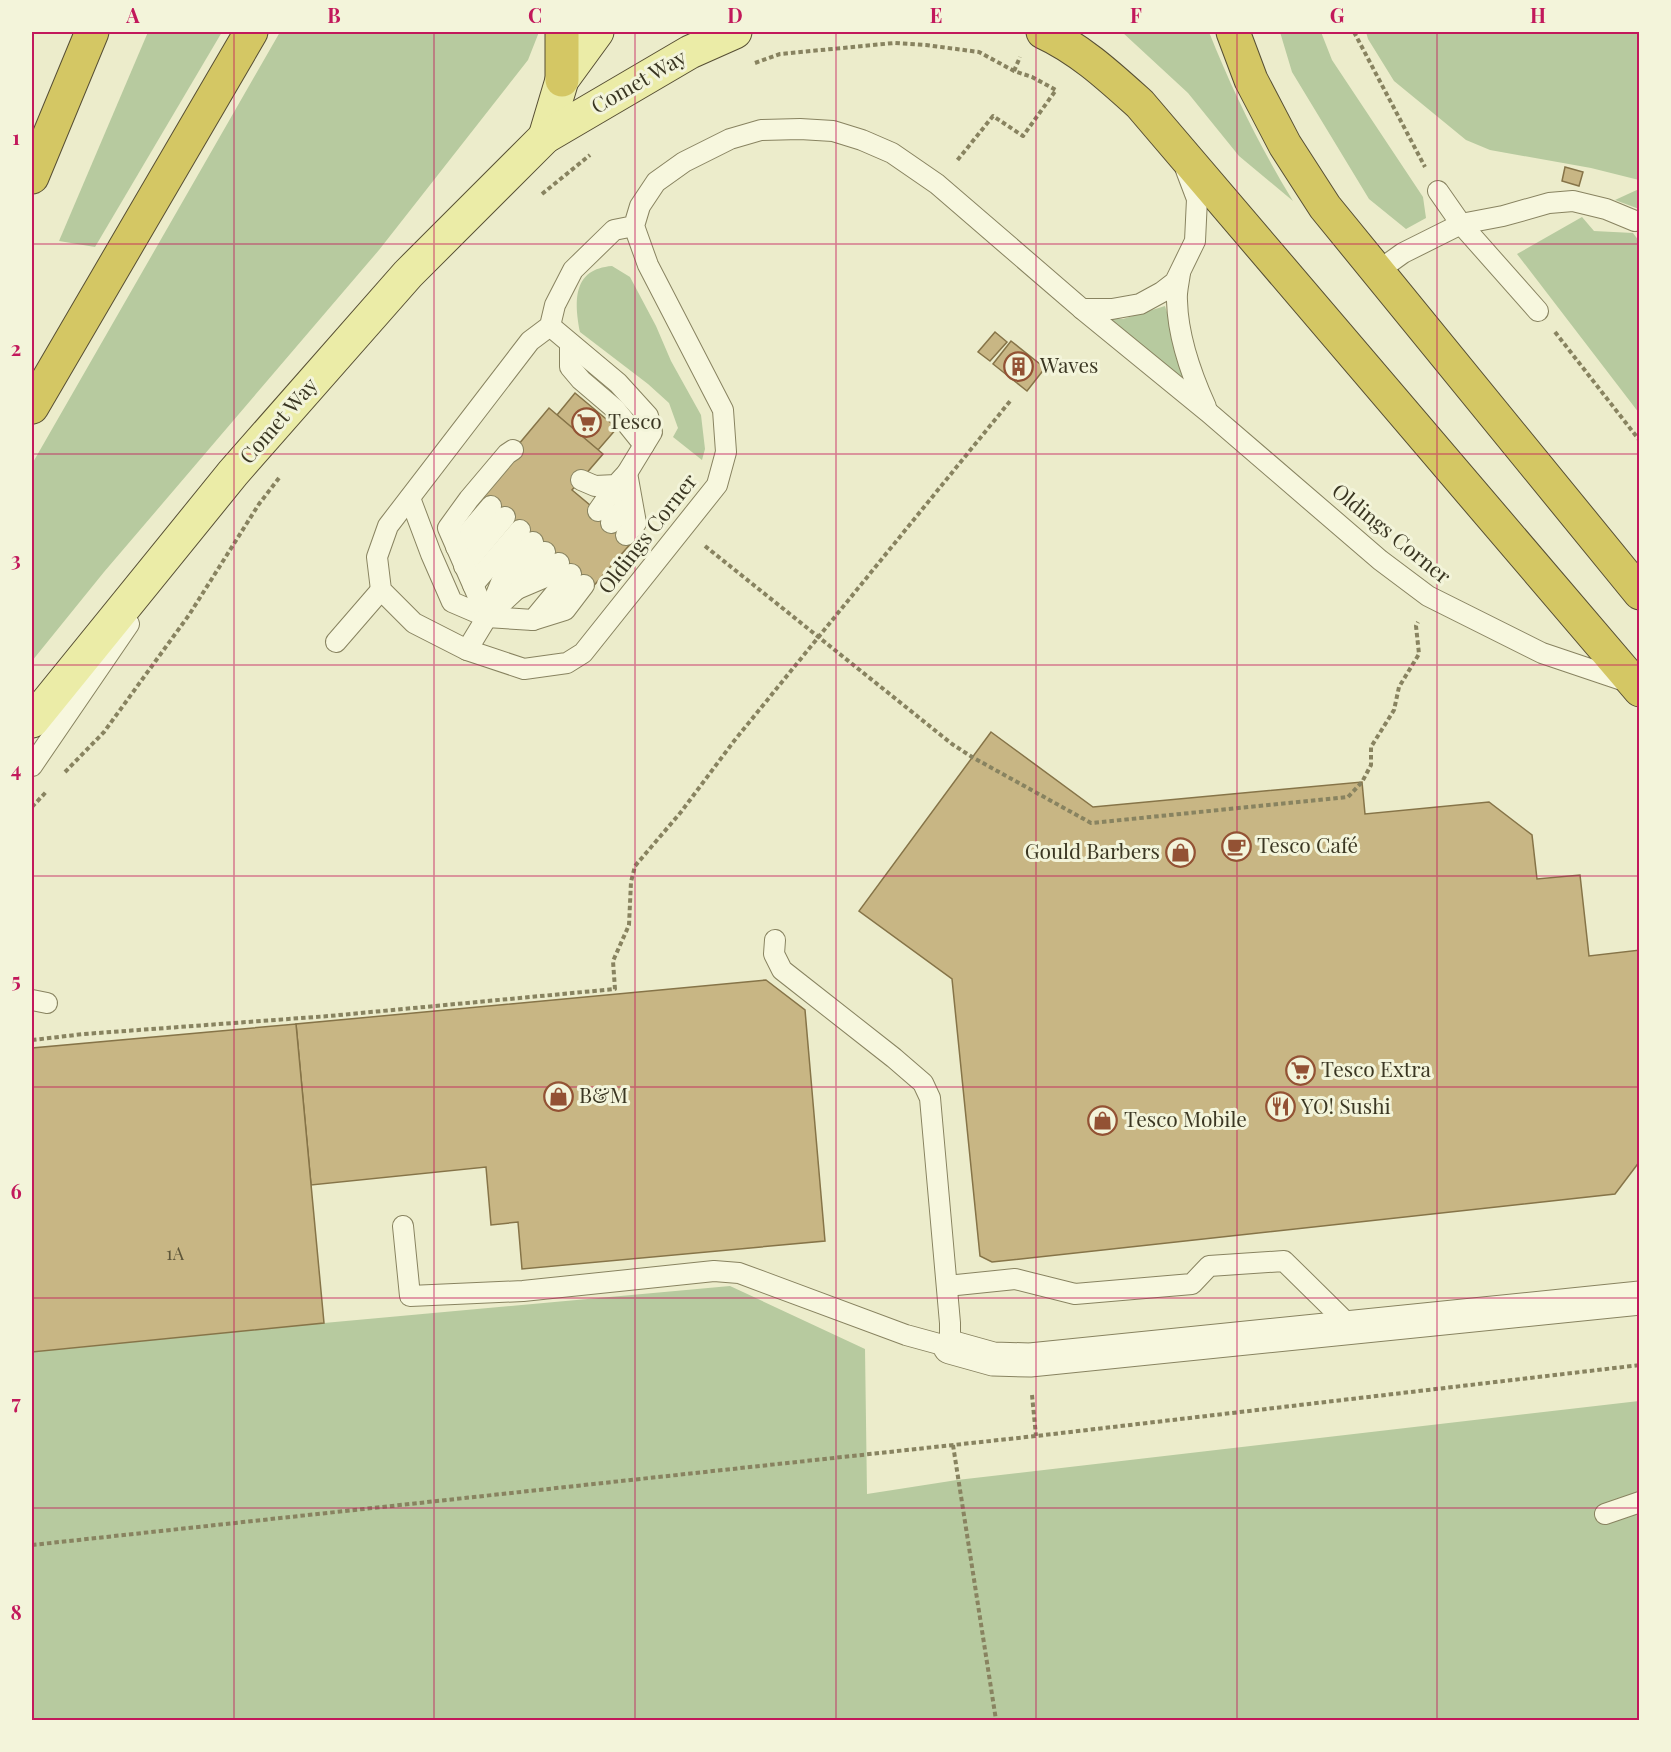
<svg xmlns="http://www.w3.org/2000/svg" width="1671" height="1752" font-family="'Playfair Display',serif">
<rect width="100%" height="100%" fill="#ececcb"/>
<g fill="#b7ca9f">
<path d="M148 32H222L95 247 59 241Z"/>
<path d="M280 32H539L528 60 379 250 104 572 32 661V464Z"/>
<path d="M1122 32H1209C1232 90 1260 147 1293 201L1239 156 1188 93Z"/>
<path d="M1280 32H1321L1332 60 1423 197 1426 218 1406 229 1369 199 1292 72Z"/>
<path d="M1366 32H1639V180L1591 168 1490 150 1466 140 1394 81 1368 39Z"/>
<path d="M1639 189V209L1615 200Z"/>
<path d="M1582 217 1594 231 1633 233 1639 241V413L1517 254Z"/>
<path d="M612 266 630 277 656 326 671 361 701 415 705 449 702 460 673 437 678 428 669 403 648 384 580 332C574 300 573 269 612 266Z"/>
<path d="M1165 306 1192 392 1103 317 1123 319Z"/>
<path d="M730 1286 865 1349 867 1494 957 1480 1639 1401V1720H32V1352L324 1323Z"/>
</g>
<g fill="#c8b684" stroke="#867448" stroke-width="1.5">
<path d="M1565 167 1583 172 1579 186 1562 181Z"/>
<path d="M995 332 1007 342 990 361 978 352Z"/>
<path d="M1011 341 1045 368 1027 391 993 364Z"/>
<path d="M575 393 617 428 598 450 557 415Z"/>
<path d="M549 408 603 454 572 490 633 541 590 590 477 494Z"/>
<path d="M991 732 1093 807 1362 782 1365 814 1489 802 1532 835 1537 879 1580 875 1589 956 1640 950V1161L1615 1194 992 1262 980 1256 952 979 859 911Z"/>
<path d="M766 980 805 1010 825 1241 522 1269 518 1222 491 1225 486 1167 311 1185 296 1024Z"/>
<path d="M296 1024 324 1323 32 1352V1048Z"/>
</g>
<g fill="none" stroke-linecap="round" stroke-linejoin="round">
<defs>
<g id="lane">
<path d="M1438 191 1461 224 1538 311"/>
<path d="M634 226 614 230 573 270 555 305 550 326 530 341 388 526 377 557 381 590 414 623 467 650 524 669 567 663 583 653 717 485 726 452 723 410 648 265 634 226 640 206 656 182 684 162 730 139 761 130 800 129 833 131 862 140 892 153 937 184 1082 309 1208 412 1380 560 1428 596 1542 653 1628 682"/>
<path d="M1378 271 1403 253 1461 224 1503 216 1549 203 1573 201 1606 209 1635 221"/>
<path d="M1180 273C1179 282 1176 292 1177 301 1178 338 1191 374 1206 407"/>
<path d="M1082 309H1112L1140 304 1162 292 1175 282 1195 241 1197 199 1186 170"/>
<path d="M550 326 618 383 648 416 652 432 627 473 616 485 595 486 581 480"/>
<path d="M570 344V367L581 380 615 409 644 445"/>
<path d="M410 498 431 554 452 602 487 617 533 620 571 574"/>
<path d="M598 511 616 485"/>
<path d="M611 523 624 508 626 487"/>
<path d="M626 535 636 523 627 473"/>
<path d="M456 547 491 506"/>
<path d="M464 566 505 517"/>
<path d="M473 585 520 530"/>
<path d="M517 589 550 575 559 563"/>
<path d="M491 613 517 589 545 552"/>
<path d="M487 617 448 528 469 499 507 454 513 450"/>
<path d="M533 620 565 610 584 585"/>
<path d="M336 642 381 590"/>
<path d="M467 650 487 617 502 580 533 542"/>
<path d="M32 766 129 624"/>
<path d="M32 1000 47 1003"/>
<path d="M403 1226 410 1296 523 1291 714 1271 739 1273 906 1335 950 1347V1323L930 1098 923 1083 894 1058 782 970 774 954 775 940"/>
<path d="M947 1286 1015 1279 1075 1294 1192 1284 1209 1266 1284 1261 1351 1327"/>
<path d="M1605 1514 1640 1502"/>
</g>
<path id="street" d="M950 1347 993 1359 1030 1360 1640 1298"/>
<g id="primary">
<path d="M545 137 562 80 597 32"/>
<path d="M32 721 233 473 408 274 545 137 690 52 735 32"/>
</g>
<g id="highway">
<path d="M562 32V80"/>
<path d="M1043 32C1080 49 1110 77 1140 104L1640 690"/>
<path d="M1233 32 1251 80 1285 145 1325 207 1640 593"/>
<path d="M32 177 92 32"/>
<path d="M32 407 251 32"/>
</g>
</defs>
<use href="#lane" stroke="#888360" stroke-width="22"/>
<use href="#street" stroke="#888360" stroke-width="35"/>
<use href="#primary" stroke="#574f34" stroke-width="35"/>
<use href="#highway" stroke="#574f34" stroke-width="35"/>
<g stroke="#888360" stroke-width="4" stroke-dasharray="4.5 3" stroke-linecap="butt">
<path d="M1354 32 1425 167"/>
<path d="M755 63 780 54 894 43 926 45 979 52 1014 71 1032 77 1056 90 1023 136 993 116 956 162"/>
<path d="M1014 71 1020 57"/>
<path d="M542 194 590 155"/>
<path d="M1555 332 1640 441"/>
<path d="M705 546 952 744 972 757 1091 823 1348 797 1362 782 1371 765V747L1394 710 1399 687 1419 654 1416 626 1418 622"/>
<path d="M65 772 104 732 189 615 259 504 279 478"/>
<path d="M32 807 46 792"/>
<path d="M32 1040 84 1034 329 1016 615 989 613 961 629 925 631 882 635 866 681 812 734 741 1011 400"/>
<path d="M1032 1395 1036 1436"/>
<path d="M953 1445 996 1720"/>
<path d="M32 1545 1036 1436 1640 1365"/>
</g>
<use href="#lane" stroke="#f7f7de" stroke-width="20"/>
<use href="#street" stroke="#f7f7de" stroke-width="33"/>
<use href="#primary" stroke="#ebeca7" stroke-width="33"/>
<use href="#highway" stroke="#d4c764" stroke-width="33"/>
</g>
<path fill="none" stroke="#c2185b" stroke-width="1.5" stroke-opacity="0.55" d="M234 32V1720M434 32V1720M635 32V1720M836 32V1720M1036 32V1720M1237 32V1720M1437 32V1720M32 244H1640M32 454H1640M32 665H1640M32 876H1640M32 1087H1640M32 1298H1640M32 1508H1640"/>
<defs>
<symbol id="building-ring" viewBox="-11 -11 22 22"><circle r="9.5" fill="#f3f4da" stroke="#935234" stroke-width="1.5"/><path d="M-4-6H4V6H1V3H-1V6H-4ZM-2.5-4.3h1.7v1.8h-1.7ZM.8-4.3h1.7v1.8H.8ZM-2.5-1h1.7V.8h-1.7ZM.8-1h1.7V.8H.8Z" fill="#935234"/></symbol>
<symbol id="supermarket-ring" viewBox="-11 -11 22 22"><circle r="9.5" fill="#f3f4da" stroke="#935234" stroke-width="1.5"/><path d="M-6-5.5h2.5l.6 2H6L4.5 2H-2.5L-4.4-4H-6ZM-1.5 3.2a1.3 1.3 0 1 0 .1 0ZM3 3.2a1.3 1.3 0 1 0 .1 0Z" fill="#935234"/></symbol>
<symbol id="cafe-ring" viewBox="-11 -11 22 22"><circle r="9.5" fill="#f3f4da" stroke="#935234" stroke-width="1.5"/><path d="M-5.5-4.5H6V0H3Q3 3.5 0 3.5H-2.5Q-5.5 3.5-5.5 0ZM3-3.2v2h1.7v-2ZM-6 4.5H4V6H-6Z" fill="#935234"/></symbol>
<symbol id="shop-ring" viewBox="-11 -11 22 22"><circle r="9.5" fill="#f3f4da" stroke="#935234" stroke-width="1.5"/><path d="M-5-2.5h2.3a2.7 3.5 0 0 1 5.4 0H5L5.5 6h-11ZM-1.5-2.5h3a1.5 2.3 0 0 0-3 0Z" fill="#935234"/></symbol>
<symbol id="restaurant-ring" viewBox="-11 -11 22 22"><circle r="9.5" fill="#f3f4da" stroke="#935234" stroke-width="1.5"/><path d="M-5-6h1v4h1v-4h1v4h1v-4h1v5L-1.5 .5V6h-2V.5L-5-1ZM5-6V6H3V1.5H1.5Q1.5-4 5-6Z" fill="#935234"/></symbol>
</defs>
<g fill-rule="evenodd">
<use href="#building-ring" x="1002" y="350" width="33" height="33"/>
<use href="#supermarket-ring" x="570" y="406" width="33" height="33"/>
<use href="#cafe-ring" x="1220" y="830" width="33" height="33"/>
<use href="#shop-ring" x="1164" y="836" width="33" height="33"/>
<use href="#supermarket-ring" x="1284" y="1054" width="33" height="33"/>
<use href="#shop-ring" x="542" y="1080" width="33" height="33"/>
<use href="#restaurant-ring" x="1264" y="1090" width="33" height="33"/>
<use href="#shop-ring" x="1086" y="1104" width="33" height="33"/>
</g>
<g text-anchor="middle" stroke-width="6" stroke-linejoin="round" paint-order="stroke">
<g font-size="18" fill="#5e563a">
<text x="175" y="1260">1A</text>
</g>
<g font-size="21" fill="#3a3622" stroke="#f3f4da">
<text transform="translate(639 82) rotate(-30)" y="7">Comet Way</text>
<text transform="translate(279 421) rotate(-49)" y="7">Comet Way</text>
<text transform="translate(648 534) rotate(-52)" y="7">Oldings Corner</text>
<text transform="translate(1391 534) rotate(39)" y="7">Oldings Corner</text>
</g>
<g font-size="21" fill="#3a3622" stroke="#f3f4da" text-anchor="start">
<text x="1040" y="373">Waves</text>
<text x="608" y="429">Tesco</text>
<text x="1257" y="853">Tesco Café</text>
<text x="1160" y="859" text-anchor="end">Gould Barbers</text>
<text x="1321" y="1077">Tesco Extra</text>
<text x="579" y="1103">B&amp;M</text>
<text x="1301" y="1114">YO! Sushi</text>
<text x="1124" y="1127">Tesco Mobile</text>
</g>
</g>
<rect width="1671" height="1752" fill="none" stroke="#f3f4da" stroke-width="66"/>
<rect x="33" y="33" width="1605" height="1686" fill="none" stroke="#c2185b" stroke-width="2"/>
<g font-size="20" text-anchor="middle" font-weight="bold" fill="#c2185b">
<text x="133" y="23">A</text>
<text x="334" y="23">B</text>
<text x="535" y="23">C</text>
<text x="735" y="23">D</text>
<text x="936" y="23">E</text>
<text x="1136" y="23">F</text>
<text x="1337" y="23">G</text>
<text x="1538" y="23">H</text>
<text x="16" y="145">1</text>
<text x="16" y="356">2</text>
<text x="16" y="567">3</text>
<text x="16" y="777">4</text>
<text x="16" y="988">5</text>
<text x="16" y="1199">6</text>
<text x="16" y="1410">7</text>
<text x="16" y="1620">8</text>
</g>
</svg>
